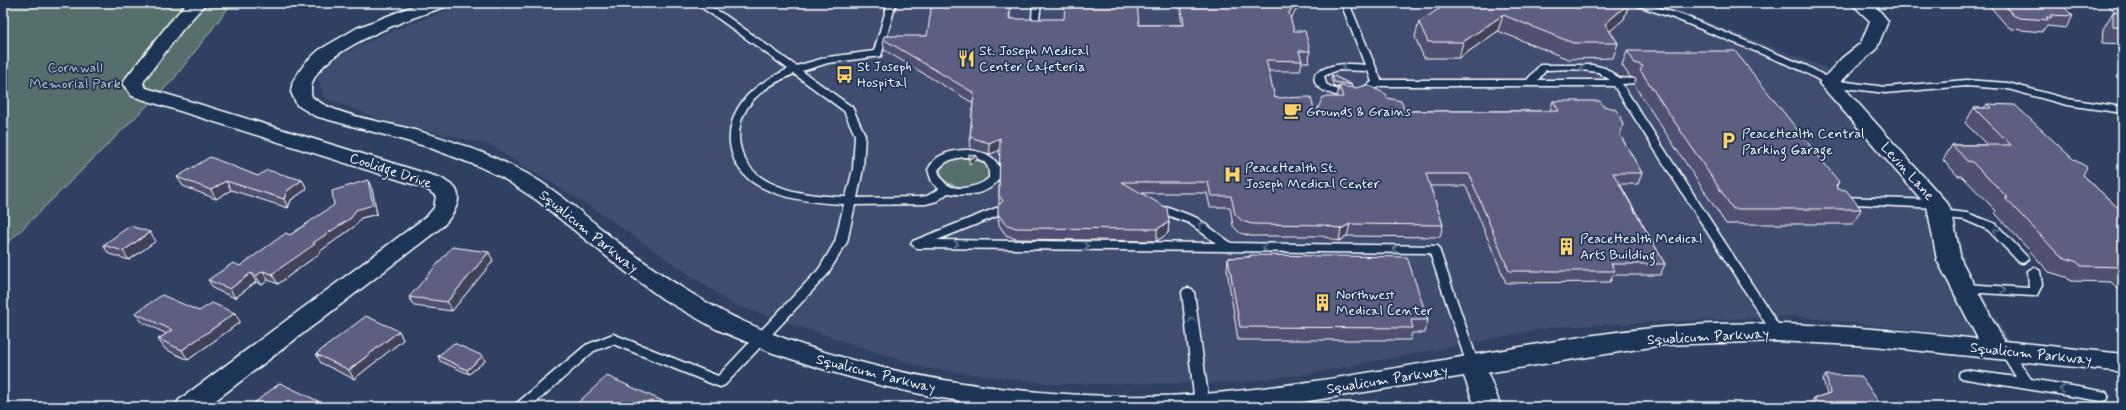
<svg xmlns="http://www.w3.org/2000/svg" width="2126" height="410" font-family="Mynerve,sans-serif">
<rect width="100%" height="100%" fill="#2f4063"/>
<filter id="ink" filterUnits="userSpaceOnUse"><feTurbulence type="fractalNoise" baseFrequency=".025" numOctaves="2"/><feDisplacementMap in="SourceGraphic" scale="8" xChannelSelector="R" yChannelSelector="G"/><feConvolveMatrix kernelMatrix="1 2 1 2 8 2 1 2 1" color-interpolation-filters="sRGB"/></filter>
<g filter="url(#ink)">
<path fill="#414d6f" d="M466 3H1659L1826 68 1953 206 1966 266 2009 341 1793 316 1553 327 1313 373 1236 383 1055 384 924 368 732 304 602 214 490 145 383 120 325 98 317 77 335 57 387 33Z"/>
<g fill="#546f6c" stroke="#aab7b6">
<path d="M3 3H189L188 6 229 7 173 80 3 248Z"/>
<path d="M965 157 985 163 989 168V181C971 188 959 191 943 179L940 170 947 162Z"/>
</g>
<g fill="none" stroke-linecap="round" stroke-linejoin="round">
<defs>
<g id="service">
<path d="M694 3H704L725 15 796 66 828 57 874 51 888 3H896L881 56 828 63 802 71 852 107 865 135 863 169 857 198 919 197 927 196 939 189 932 182 928 170C930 166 933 161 937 158 953 146 991 146 999 167 1001 170 1000 175 999 179 987 196 967 196 948 193L937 201 926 204 855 205 847 242 827 275 725 385 720 387 715 385 613 344 594 351 531 407H515L517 403 586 345 613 334 718 376 819 269 835 242 844 204C817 203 786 200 761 187 725 169 720 125 747 96 758 84 773 76 788 69L719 19ZM794 74 844 111 855 135 853 169 846 197C820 196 792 194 769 182 737 166 729 128 753 100 764 88 779 80 794 74ZM970 157C984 159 990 164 989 178 978 188 950 194 942 179 940 177 939 173 938 170 947 159 956 157 970 157Z"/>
<path d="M1033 3H1041L1039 19H1033L1032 17Z"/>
<path d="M1341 3H1349L1381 80H1527L1540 65H1592L1605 68 1619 78 1635 79 1637 81 1635 83 1622 84 1781 329 1783 332 1781 335H1773L1614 86H1379C1371 92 1364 96 1354 97 1342 98 1307 91 1316 73 1331 63 1347 63 1365 65ZM1572 69 1598 72 1610 80H1538L1546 70ZM1337 70 1368 71 1372 82C1357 93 1342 95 1326 84L1324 76Z"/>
<path d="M1630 3H1643L1682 15 1807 66 1832 80 1885 87 1966 80 2008 83 2068 99 2123 107V113L2067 105 2008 89 1966 86 1885 93 1829 86 1801 70 1676 19Z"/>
<path d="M1839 197 1937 200 1942 204 1937 208 1835 203 1834 201 1835 199Z"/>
<path d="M1168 207 1197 218 1231 243 1438 246 1479 365 1478 368 1473 370 1468 368 1467 365 1430 253 917 248 911 244 913 241 996 208 1000 209 1002 212 1000 215 937 240 1216 243 1189 223 1164 214 1162 211 1164 208Z"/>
<path d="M1941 210 1967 213 1996 224 2029 259 2023 263 2019 262 1988 230 1965 220 1937 217 1935 214 1937 211Z"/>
<path d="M2034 267 2040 271 2042 285 2037 295 2033 296 1964 292 1960 291 1958 288 1960 285 1964 284 2029 288 2028 271Z"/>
<path d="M1188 288 1192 289 1194 292 1209 404 1207 407H1197L1195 404 1182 292 1184 289Z"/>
<path d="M2006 346 2010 348 2031 379 2101 391 2106 392 2108 396 2106 400 2101 401 1960 378 1959 375 1960 372 1965 370 2016 377 2000 351 2002 348Z"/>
<path d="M970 390 975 391 977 395 971 407H957L965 391Z"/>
</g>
<g id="minor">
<path d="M187 3H206L182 30 145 79 143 84 146 88 441 178C445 181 450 184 454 187 465 199 451 217 443 226L207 407H175L179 400 427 216 434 208 436 196 425 188 132 96 123 84 126 78 170 22Z"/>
<path d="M1851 3H1873L1888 21 1876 50 1856 66 1840 83 1948 204 1952 214 1961 260 2004 341 2123 354V372L1874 346 1777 341 1664 345 1473 375 1464 372 1460 365 1464 358 1473 355C1536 345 1600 332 1664 327 1769 318 1873 328 1978 339L1937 260 1927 206 1819 83 1842 58 1861 43 1870 21Z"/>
</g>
<path id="tertiary" d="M421 3H448L445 7C416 16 299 55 312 97 333 115 384 122 411 129 447 139 483 151 516 168 551 185 581 212 611 237 647 265 684 291 724 312 857 380 1055 404 1203 394 1294 387 1383 370 1473 355L1482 358 1501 407H1475L1464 376 1272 407H1000L935 397 883 386 832 372 773 353 716 329 663 299 626 272 538 201 503 178 478 166 425 146 315 116 297 105 291 92 293 81 305 63 319 50 357 28Z"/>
</defs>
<use href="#service" stroke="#fff" stroke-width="3"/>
<use href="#minor" stroke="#fff" stroke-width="3"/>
<use href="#tertiary" stroke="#fff" stroke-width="3"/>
<use href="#service" fill="#1d3557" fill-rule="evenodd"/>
<use href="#minor" fill="#1d3557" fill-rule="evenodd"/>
<use href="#tertiary" fill="#1d3557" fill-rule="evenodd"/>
</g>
<g fill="#50516f" stroke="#fff">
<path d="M1179 3H1300V5L1290 19 1294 31 1310 51 1309 62H1302L1300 71H1268L1275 98 1315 115 1337 97 1339 87H1334L1331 79 1332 75 1352 85V87L1387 98 1405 111H1550L1553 101 1620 135 1642 173 1638 184H1620L1665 264 1660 275H1613L1610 282 1506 283 1466 186H1430L1443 225 1440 237 1347 236 1339 241 1322 236H1251L1240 233 1233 226 1230 207H1210L1207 193H1141L1169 222 1168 233 1157 241 1016 239 1006 235 999 225 998 214 999 205V196L1000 150 990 154 971 149 970 137 973 103 884 50 883 39 927 36 980 7 1010 5V19L1139 25H1182Z"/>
<path d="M1629 3 1624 19 1610 31 1618 43 1613 58 1568 59 1498 31 1459 58H1424L1415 37 1419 22Z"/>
<path d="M1987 3H2060L2073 16 2066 28 2047 26 2045 29H2043L2042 32 2012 29 2007 26Z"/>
<path d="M2106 3H2123V44L2102 43 2103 29 2113 12H2115Z"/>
<path d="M1627 51 1839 182 1836 187 1837 189 1861 209 1853 224H1726L1634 85 1636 79 1630 77 1622 65Z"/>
<path d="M1987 104 2083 175 2117 207 2123 210V294L2111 282 2070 281 2066 277 2049 272 1995 213 1996 211 1962 176H1958L1943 160 1952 145H1987L1965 123 1974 108H1984Z"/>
<path d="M258 176 302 180 307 189 291 200 288 208 231 190 216 199 183 186 177 177Z"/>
<path d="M372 189 377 214 361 218 355 226 319 252 320 253 278 284 268 280 262 285 256 282 235 298 214 289 208 280 240 266 290 235Z"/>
<path d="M156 241 129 260 109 254 103 245Z"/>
<path d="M1250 255 1428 320 1425 333H1412L1410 340H1238L1227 270 1228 258 1249 257Z"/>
<path d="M493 261 452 311 414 306 409 297Z"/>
<path d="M199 311 240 322 188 360 165 349 158 339 167 334 142 322 135 313Z"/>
<path d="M399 331 403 340 354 379 321 363 316 354Z"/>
<path d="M438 356H483L485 361 469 374 440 361Z"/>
<path d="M1826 375 1882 407H1813L1811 403 1814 398 1827 394 1823 380Z"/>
</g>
<g fill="#41425a" stroke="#fff">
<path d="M1295 3H1300V5L1287 23 1289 13Z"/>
<path d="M1629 3 1624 19 1600 40 1605 24Z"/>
<path d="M1503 15 1498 31 1459 58 1463 42Z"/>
<path d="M1000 138 1001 150 990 154 989 143Z"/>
<path d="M977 156V160L969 164V159Z"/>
<path d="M302 180 307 189 291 200 288 208 284 199 287 191Z"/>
<path d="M368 180 372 189 377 214 361 218 355 226 319 252 320 253 278 284 272 274 356 210Z"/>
<path d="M226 181 231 190 216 199 211 190Z"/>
<path d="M1169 222 1168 233 1157 241V229Z"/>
<path d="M1350 224 1347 236 1339 241 1341 229Z"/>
<path d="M150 232 156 241 129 260 123 251Z"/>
<path d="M489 252 493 261 452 311 447 302Z"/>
<path d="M263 271 268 280 262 285 256 276Z"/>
<path d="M251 273 256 282 235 298 230 289Z"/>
<path d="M235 313 240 322 188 360 182 350Z"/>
<path d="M399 331 403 340 354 379 349 370Z"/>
<path d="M483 356 485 361 469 374 467 370Z"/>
<path d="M318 401 321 407H310Z"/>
</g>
<g fill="#5d5e81" stroke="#fff">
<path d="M932 3H979V7L1010 5 1009 19H1064L1065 3H1137L1139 25H1184L1181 3H1295L1289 13 1294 31H1305L1310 51H1299L1302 61 1266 60 1275 98 1311 97 1315 115 1323 97H1343L1339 86 1356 88 1367 85 1386 94 1387 98 1401 101 1405 111H1559L1553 101H1600L1603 106 1615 109 1619 114 1623 125 1620 135 1642 173H1613L1665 264H1611L1615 271H1509L1469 174H1426L1443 225 1350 224 1341 229 1324 225 1252 224 1242 221 1235 214 1231 196H1211L1208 182H1122L1167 208 1169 222 1157 229 1016 228 1005 224 998 214V206L1003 201 999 196 1000 138 989 143 970 137 974 93 883 39 884 36H927Z"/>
<path d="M1448 3H1629L1605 24 1618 43H1573L1503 15 1463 42H1428L1419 22Z"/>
<path d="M2003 3H2060L2073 16 2050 15 2052 18 2046 17 2049 20 2019 18 2013 15Z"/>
<path d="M2113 12H2123V27L2113 26Z"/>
<path d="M1627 51H1735L1839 182 1836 185 1837 189 1846 190 1861 209H1733L1640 70 1643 66 1635 63Z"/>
<path d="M1332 75 1352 85 1334 82Z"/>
<path d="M1987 104 2015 105 2073 159 2087 167 2083 175 2117 207 2123 210V267L2081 266 2077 262 2060 256 2005 198H2008L1972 162 1967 161 1952 145H2011L1974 108H1991Z"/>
<path d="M969 154 977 156 969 159Z"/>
<path d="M210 157 258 176 267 170 302 180 287 191 284 199 226 181 211 190 177 177Z"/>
<path d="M368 180 373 205 356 210 351 218 313 243 315 244 272 274 263 271 256 276 251 273 230 289 208 280 233 263 240 266 286 233 290 235 334 205 332 191Z"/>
<path d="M130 226 150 232 123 251 103 245Z"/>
<path d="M452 247 489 252 447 302 409 297Z"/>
<path d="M1250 255 1407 257 1428 320H1411L1413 328 1240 327 1228 258 1250 257Z"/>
<path d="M162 295 199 311 212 303 235 313 182 350 158 339 172 330 135 313Z"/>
<path d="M366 316 399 331 349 370 316 354Z"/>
<path d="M454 343 483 356 467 370 438 356Z"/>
<path d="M1826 375 1861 376 1882 407H1819L1814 398 1830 393Z"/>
<path d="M607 376 676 407H573Z"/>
<path d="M280 383 318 401 310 407H249Z"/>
</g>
<defs><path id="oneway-chevron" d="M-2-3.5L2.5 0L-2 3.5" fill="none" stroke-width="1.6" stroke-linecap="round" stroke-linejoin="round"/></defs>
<g stroke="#6c7c92">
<use href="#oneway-chevron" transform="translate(1344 67) rotate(177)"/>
<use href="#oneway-chevron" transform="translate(1582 68) rotate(-180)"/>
<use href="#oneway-chevron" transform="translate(1201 225) rotate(-147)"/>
<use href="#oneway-chevron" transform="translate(1996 231) rotate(-137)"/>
<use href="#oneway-chevron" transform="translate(956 244) rotate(1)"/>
<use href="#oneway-chevron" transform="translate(1086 246) rotate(1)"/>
<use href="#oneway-chevron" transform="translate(1265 248) rotate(-179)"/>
<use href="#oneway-chevron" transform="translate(1395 249) rotate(-180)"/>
<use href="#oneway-chevron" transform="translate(2003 290) rotate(4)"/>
<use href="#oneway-chevron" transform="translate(1192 320) rotate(-97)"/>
<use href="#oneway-chevron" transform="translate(2062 389) rotate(-170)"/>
</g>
</g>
<defs>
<symbol id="restaurant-bare" viewBox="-9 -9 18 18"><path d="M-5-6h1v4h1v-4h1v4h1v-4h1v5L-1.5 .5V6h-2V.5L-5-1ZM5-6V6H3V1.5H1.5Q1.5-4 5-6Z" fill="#ffd166" stroke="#1d3557" stroke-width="2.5" paint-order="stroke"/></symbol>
<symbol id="bus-bare" viewBox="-9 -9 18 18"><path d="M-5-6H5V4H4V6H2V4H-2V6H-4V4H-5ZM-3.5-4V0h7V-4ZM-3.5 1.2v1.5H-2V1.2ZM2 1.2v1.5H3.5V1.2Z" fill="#ffd166" stroke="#1d3557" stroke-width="2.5" paint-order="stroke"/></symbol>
<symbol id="cafe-bare" viewBox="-9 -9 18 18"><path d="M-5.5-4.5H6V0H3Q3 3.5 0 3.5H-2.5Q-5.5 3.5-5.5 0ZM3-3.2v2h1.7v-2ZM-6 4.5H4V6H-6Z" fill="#ffd166" stroke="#1d3557" stroke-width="2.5" paint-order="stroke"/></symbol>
<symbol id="parking-bare" viewBox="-9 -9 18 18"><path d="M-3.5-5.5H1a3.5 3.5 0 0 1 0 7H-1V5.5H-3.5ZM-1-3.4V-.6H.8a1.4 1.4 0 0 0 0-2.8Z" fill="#ffd166" stroke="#1d3557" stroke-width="2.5" paint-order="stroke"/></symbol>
<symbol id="hospital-bare" viewBox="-9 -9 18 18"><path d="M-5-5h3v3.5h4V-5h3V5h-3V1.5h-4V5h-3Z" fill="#ffd166" stroke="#1d3557" stroke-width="2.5" paint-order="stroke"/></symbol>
<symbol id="building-bare" viewBox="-9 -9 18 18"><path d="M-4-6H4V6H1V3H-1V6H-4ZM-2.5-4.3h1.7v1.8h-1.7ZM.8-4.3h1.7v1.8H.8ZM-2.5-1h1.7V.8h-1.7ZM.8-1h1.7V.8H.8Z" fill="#ffd166" stroke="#1d3557" stroke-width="2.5" paint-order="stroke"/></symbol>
</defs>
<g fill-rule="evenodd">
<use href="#restaurant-bare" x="954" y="46" width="25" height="25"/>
<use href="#bus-bare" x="832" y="62" width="25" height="25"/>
<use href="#cafe-bare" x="1280" y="98" width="25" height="25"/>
<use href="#parking-bare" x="1716" y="128" width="25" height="25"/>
<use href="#hospital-bare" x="1220" y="162" width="25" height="25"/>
<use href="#building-bare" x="1554" y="234" width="25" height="25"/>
<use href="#building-bare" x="1310" y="290" width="25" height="25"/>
</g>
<g text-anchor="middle" stroke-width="3.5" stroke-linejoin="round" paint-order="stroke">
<g font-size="14" fill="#fff" stroke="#1d3557" text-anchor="start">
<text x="979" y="55">St. Joseph Medical<tspan x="979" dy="16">Center Cafeteria</tspan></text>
<text x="857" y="71">St Joseph<tspan x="857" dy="16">Hospital</tspan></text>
<text x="1306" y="116">Grounds &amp; Grains</text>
<text x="1742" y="138">PeaceHealth Central<tspan x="1742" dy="16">Parking Garage</tspan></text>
<text x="1245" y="172">PeaceHealth St.<tspan x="1245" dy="16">Joseph Medical Center</tspan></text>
<text x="1580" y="243">PeaceHealth Medical<tspan x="1580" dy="16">Arts Building</tspan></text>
<text x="1336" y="299">Northwest<tspan x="1336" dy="16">Medical Center</tspan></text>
</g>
<g font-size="14" fill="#bbc5c4" stroke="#1d3557">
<text x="75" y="72">Cornwall<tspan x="75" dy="16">Memorial Park</tspan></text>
</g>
<g font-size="14" fill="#fff" stroke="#1d3557">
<text transform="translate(391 170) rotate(18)" y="5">Coolidge Drive</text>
<text transform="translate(1908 171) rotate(48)" y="5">Levin Lane</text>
<text transform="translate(589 231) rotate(39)" y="5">Squalicum Parkway</text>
<text transform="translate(1708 336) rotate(-3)" y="5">Squalicum Parkway</text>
<text transform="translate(2031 353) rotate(6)" y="5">Squalicum Parkway</text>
<text transform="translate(876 373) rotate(14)" y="5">Squalicum Parkway</text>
<text transform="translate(1387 379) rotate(-9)" y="5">Squalicum Parkway</text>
</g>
</g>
<rect width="2126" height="410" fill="none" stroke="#1d3557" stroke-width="16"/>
<rect x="8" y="8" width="2110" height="394" fill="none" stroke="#fff" stroke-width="1.5" filter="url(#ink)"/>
</svg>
